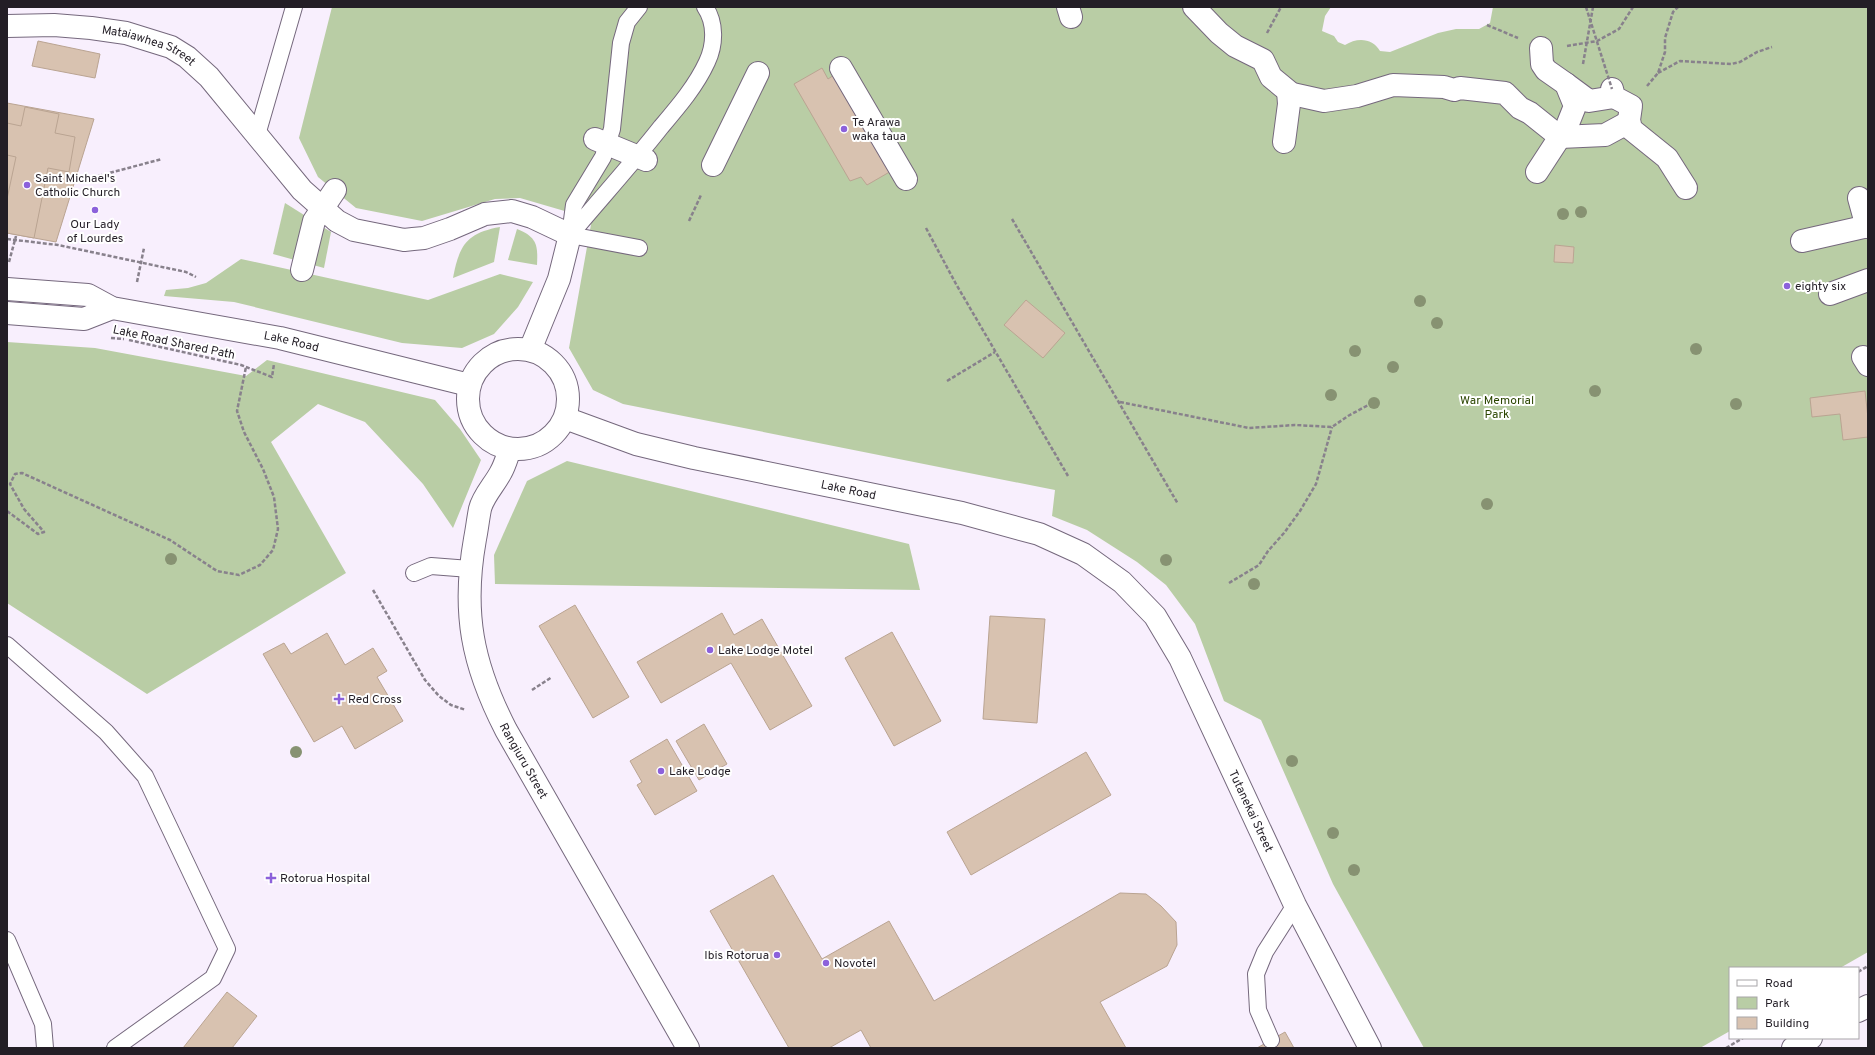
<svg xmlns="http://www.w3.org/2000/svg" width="1875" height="1055" font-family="Overpass,sans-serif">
<rect width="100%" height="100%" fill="#f8effd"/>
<g fill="#b9cda5">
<path d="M332 7H1331L1325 16 1322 31 1334 36 1338 42 1345 45C1357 37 1373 38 1380 51L1390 52 1438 33 1456 29H1479L1490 23 1493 7H1868V952L1840 968H1730V1031L1700 1048H1424L1333 884 1261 720 1224 701 1195 624 1166 585 1137 562 1087 530 1052 516 1055 490 623 404 593 390 569 348 592 219 520 198 495 199 422 221 356 208 318 177 299 138Z"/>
<path d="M285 203 331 232 324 268 273 254Z"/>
<path d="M500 227 494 262 453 278C459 246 466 233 500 227Z"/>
<path d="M517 229C537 237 538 245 537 265L508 260Z"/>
<path d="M241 259 428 300 500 274 533 282 518 307 494 334 462 348 402 343 234 302 164 296 166 290 188 288 206 283Z"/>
<path d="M7 342 95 348 246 376 267 360 435 400 460 429 481 460 453 528 423 484 365 422 318 404 271 442 346 573 147 694 7 603Z"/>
<path d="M567 461 909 544 920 590 495 584 494 555 527 481Z"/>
</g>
<g fill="#d8c2b0" stroke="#baa492">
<path d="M38 41 100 54 95 78 32 66Z"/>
<path d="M822 68 828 79 837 73 893 170 867 185 861 177 850 181 794 84Z"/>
<path d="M7 103 94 119 56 242 7 233Z"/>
<path d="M25 107 59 114 55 133 75 137 69 172 48 168 34 238 7 233V199L16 157 7 155V123L21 126Z"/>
<path d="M1555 245 1574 247 1573 263 1554 262Z"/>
<path d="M1026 300 1065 333 1043 358 1004 325Z"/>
<path d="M1865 391 1868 418V437L1843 440 1840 414 1812 417 1810 398Z"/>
<path d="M575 605 629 697 593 718 539 626Z"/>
<path d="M722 613 734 635 762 619 812 706 770 730 731 663 661 703 637 662Z"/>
<path d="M990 616 1045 619 1037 723 983 719Z"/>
<path d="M892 632 941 721 894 746 845 658Z"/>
<path d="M327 633 345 665 373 648 387 671 377 677 403 721 355 749 342 726 314 742 263 654 284 643 291 654Z"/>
<path d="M704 724 727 764 699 780 676 741Z"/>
<path d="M667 739 697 791 655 815 637 785 642 782 630 761Z"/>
<path d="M1086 752 1111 795 971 875 947 832Z"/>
<path d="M773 875 822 959 889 921 934 1001 1120 893 1146 894 1161 906 1176 922 1177 945 1167 966 1100 1002 1126 1048H871L861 1030 829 1048H789L710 911Z"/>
<path d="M227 992 257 1016 232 1048H183Z"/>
<path d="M1285 1032 1294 1048H1257Z"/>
</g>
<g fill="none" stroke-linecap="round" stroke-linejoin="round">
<defs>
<g id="service">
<path d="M257 135 294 7"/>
<path d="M570 235C600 199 632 164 661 127 678 107 696 86 707 62 715 45 716 23 705 7"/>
<path d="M570 235 574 205 603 157 612 129 621 43 627 22 639 7"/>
<path d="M570 235 639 248"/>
<path d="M414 573 431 566 470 569"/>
<path d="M7 645 106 732 145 776 227 949 213 978 115 1048"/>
<path d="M7 940 43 1024 45 1048"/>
<path d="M1271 1040 1258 1010 1256 974 1265 952 1295 905"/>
</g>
<g id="pedestrian">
<path d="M1068 7 1071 17"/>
<path d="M1194 7 1219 33 1235 46 1263 60 1271 77 1288 91 1289 104 1284 142"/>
<path d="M841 68 906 179"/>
<path d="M1566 84 1589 101 1614 97"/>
<path d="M1612 89 1614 97 1631 106 1629 120 1631 129 1667 158 1686 188"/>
<path d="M1288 93 1324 101 1357 96 1393 85 1444 87 1454 90 1460 88 1505 93 1520 108 1530 113 1560 137 1605 135 1629 122"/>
<path d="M595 139 646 160"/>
<path d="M713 165 758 73"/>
<path d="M1537 172 1567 126 1575 106 1566 84 1546 70 1542 64 1541 48"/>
<path d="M1859 198 1867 227"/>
<path d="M1802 241 1868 226"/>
<path d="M302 270 314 221 335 190"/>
<path d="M1830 294 1868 280"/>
<path d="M1863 357 1868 365"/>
</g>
<g id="minor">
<path id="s1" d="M7 26 54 25 91 28 126 33 171 47 187 57 209 77 302 190 337 221 354 230 404 240 413 239 424 238 450 229 485 214 512 211 532 217 570 235 559 279 530 350"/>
<path id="s2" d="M7 289 88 295 112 308 280 338 469 385"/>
<path d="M7 313 84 319 112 308"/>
<circle cx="518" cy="399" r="50"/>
<path id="s3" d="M565 418 636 444 694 458 962 513 1039 534 1083 554 1122 582 1155 616 1180 658 1295 905 1370 1048"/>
<path id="s4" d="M510 449C507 457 505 465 501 472 495 484 483 496 480 509 478 519 477 529 475 539 462 612 472 664 506 730L688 1048"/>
<path d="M1858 1011 1868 1006"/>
<path d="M1793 1048 1811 1038"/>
</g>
</defs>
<use href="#service" stroke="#75687d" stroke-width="18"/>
<use href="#pedestrian" stroke="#75687d" stroke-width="24"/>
<use href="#minor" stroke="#75687d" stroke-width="24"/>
<g stroke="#88818c" stroke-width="2.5" stroke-dasharray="4 2" stroke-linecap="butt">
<path d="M1487 25 1518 38"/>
<path d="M1267 33 1281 7"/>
<path d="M1567 46 1597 41 1619 29 1633 7"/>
<path d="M1583 64 1593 7"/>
<path d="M1658 73 1680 61 1731 64 1740 62 1757 52 1772 47"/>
<path d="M1647 86 1658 73 1665 52V38L1673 12 1678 7"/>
<path d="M75 179 83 180 162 159"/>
<path d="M1012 219 1178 504"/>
<path d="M689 221 701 195"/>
<path d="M926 228 956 284 1068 476"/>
<path d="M7 239 58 245 186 272 196 277"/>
<path d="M9 262 16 236"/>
<path d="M137 282 144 248"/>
<path d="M111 338 124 339"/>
<path d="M129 340 241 365 272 377 274 364"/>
<path d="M947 381 995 352"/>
<path d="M1120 402 1249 428 1295 425 1332 427 1348 416 1372 403"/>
<path d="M7 511 38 534 44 532 24 509 10 484 15 474 22 473 170 540 217 571 239 575 260 565 273 550 278 529 274 497 263 469 244 432 237 411 246 367"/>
<path d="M1229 583 1259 565 1268 551 1284 533 1300 511 1316 484 1332 427"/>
<path d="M373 590 425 680 439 696 451 705 466 710"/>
<path d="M532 690 552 677"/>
<path d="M1858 972 1868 966"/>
<path d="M1726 1048 1743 1038"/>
</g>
<use href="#service" stroke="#fff" stroke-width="16"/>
<use href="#pedestrian" stroke="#fff" stroke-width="22"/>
<use href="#minor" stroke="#fff" stroke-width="22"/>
<path stroke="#88818c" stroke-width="2.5" stroke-dasharray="4 2" stroke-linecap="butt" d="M1586 7 1612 89"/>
</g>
<g fill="#879272">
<circle cx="1581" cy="212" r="6"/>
<circle cx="1563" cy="214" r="6"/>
<circle cx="1420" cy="301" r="6"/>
<circle cx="1437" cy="323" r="6"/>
<circle cx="1696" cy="349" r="6"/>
<circle cx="1355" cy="351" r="6"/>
<circle cx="1393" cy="367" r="6"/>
<circle cx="1595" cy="391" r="6"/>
<circle cx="1331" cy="395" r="6"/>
<circle cx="1374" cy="403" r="6"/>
<circle cx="1736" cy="404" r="6"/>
<circle cx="1487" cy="504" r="6"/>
<circle cx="171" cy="559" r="6"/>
<circle cx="1166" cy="560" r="6"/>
<circle cx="1254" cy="584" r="6"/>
<circle cx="296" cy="752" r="6"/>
<circle cx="1292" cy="761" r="6"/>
<circle cx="1333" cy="833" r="6"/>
<circle cx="1354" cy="870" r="6"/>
</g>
<g fill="#8c61db" stroke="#fff" stroke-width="1.5">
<circle cx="844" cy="129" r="4"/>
<circle cx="27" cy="185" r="4"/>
<circle cx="95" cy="210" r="4"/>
<circle cx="1787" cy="286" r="4"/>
<circle cx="710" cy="650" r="4"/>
<path d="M337 693h4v4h4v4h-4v4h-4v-4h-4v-4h4z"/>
<circle cx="661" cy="771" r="4"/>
<path d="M269 872h4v4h4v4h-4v4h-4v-4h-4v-4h4z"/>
<circle cx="777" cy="955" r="4"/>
<circle cx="826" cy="963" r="4"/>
</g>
<g text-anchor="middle" stroke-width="4" stroke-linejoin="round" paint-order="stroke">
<g font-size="12" fill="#231e26" stroke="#fff">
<text dy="4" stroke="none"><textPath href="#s1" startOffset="145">Mataiawhea Street</textPath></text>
<text transform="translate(174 342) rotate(12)" y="4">Lake Road Shared Path</text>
<text dy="4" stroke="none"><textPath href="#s2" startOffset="291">Lake Road</textPath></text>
<text dy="4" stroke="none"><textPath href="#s3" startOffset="293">Lake Road</textPath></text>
<text dy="4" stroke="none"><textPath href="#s4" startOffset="331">Rangiuru Street</textPath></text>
<text dy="4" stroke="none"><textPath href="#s3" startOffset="850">Tutanekai Street</textPath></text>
</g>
<g font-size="12" fill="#231e26" stroke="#fff" text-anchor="start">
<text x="852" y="126">Te Arawa<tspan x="852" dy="14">waka taua</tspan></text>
<text x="35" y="182">Saint Michael's<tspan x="35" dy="14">Catholic Church</tspan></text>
<text x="95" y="228" text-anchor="middle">Our Lady<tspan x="95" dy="14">of Lourdes</tspan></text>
<text x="1795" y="290">eighty six</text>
<text x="718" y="654">Lake Lodge Motel</text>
<text x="348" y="703">Red Cross</text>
<text x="669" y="775">Lake Lodge</text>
<text x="280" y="882">Rotorua Hospital</text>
<text x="769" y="959" text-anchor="end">Ibis Rotorua</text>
<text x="834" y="967">Novotel</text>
</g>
<g font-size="12" fill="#2b4500" stroke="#fff">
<text x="1497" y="404">War Memorial<tspan x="1497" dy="14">Park</tspan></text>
</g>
</g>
<rect width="1875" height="1055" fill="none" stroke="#231e26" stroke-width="16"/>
<rect x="1729" y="967" width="130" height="72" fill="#ffffff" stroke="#a7a5a8"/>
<rect x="1737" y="980" width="20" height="6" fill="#ffffff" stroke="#a7a5a8"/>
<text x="1765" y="987" font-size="12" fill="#231e26">Road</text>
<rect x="1737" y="997" width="20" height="12" fill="#b9cda5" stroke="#a7a5a8"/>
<text x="1765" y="1007" font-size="12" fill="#231e26">Park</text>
<rect x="1737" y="1017" width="20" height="12" fill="#d8c2b0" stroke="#a7a5a8"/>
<text x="1765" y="1027" font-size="12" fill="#231e26">Building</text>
</svg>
